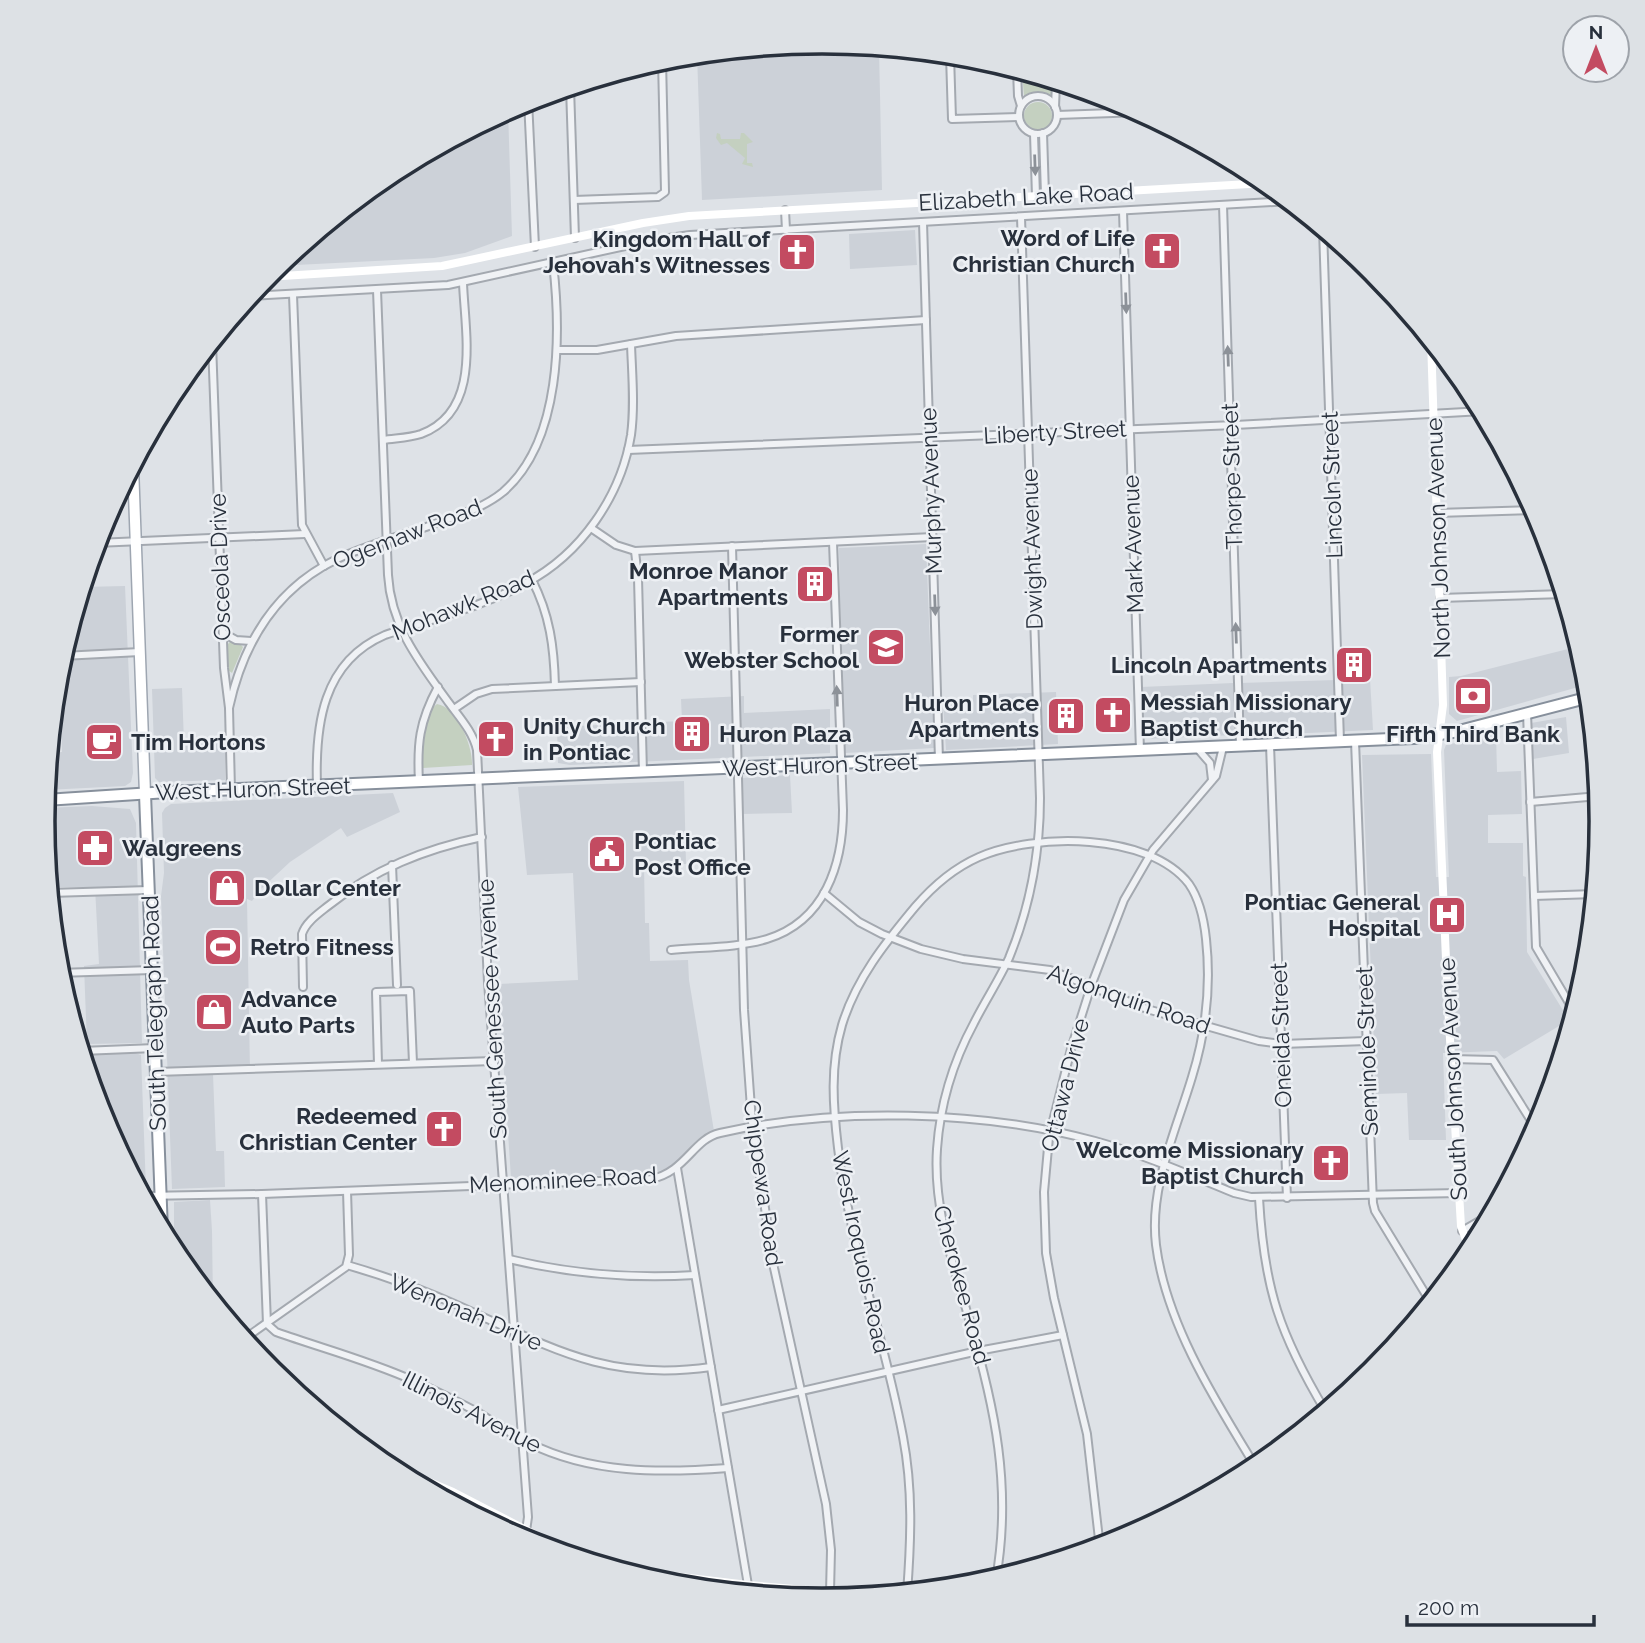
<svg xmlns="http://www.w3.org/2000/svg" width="1645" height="1643" font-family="Raleway,sans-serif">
<rect width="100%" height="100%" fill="#dee2e7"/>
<g fill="#ccd1d8">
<path d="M823 42 879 48 882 190 702 200 697 54Z"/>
<path d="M508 110 512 236 465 253 434 258 276 266 390 173Z"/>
<path d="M915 230 917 265 850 269 849 234Z"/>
<path d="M926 544 934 748 845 753 843 749 839 548Z"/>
<path d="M125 586 133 773 131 782 125 786 46 790 50 753 62 752 61 709H54L58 669 64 649H75L73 619 79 601 85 600 83 587Z"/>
<path d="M1580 646 1587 670 1589 684 1457 721 1449 714V677L1461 676Z"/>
<path d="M1370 679 1373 730 1244 736 1240 683Z"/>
<path d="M1233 683 1234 735 1143 739 1141 687Z"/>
<path d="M182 688 184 743 225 742V780L159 782 155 778 152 689Z"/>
<path d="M1056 692 1058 744 946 750 943 702 973 701V695Z"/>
<path d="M744 696V713L830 709V753L570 765 558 763 557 727 682 721 681 699Z"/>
<path d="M1566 717 1569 753 1533 759 1531 723Z"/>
<path d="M1496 734 1497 772 1521 771 1522 814 1488 815V843H1523V876L1526 877 1527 952 1569 1020 1504 1059 1497 1051 1443 1053 1446 1140H1409L1407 1093 1376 1094 1362 755 1431 754 1436 877H1449L1444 750 1446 745Z"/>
<path d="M790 775 792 813 742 814V778Z"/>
<path d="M684 781 686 864 644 865 645 923H649L650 961 688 960 689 980 714 1131 702 1137 688 1154 674 1165 652 1174 511 1178 498 984 578 980 573 873 527 875 518 787Z"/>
<path d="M393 793 400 812 347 837 341 828 290 862 261 889 252 901 247 899 250 1072 213 1074 216 1151H224L225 1187 172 1189 161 896 164 873 162 813 165 808 171 804Z"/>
<path d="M92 806 130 809 136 823 142 1043 87 1044 84 966 99 964 95 887H50L43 821 44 808Z"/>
<path d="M135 1053 141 1055 146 1189H139L102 1119 83 1055Z"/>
<path d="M210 1200 212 1231 213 1302 175 1255 174 1237V1202Z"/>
</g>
<g fill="#c4d0c0">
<path d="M1022 71 1051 80V95L1037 92 1024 96Z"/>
<circle cx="1038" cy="116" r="14"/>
<path d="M717 133 720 134 721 139H740L741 133H744L753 142 747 144V163H752L753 167 742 164 745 158 727 143 721 145 716 138Z"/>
<path d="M230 642 240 644 243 647 232 673 228 670 227 645Z"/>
<path d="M437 704C457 707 473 746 472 765L423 768C422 748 420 717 437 704Z"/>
</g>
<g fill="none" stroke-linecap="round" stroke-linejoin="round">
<defs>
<g id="street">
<path d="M950 55 952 119 1019 117"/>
<path d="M1017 70 1018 96 1021 106"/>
<path d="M570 87 575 238"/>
<circle cx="1038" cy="115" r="19"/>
<path d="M528 100 535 247"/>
<path d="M1055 107 1056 82"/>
<path d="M1057 115 1141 112"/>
<path d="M1043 133 1045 195"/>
<path d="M1034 134 1036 196"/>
<path d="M574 200 658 197 665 192 662 60"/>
<path d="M1223 205 1240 746"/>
<path d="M785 210 786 230"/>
<path d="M1123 211 1140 751"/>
<path d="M923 222 939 760"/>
<path d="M1323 229 1340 741"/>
<path d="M377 290 388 575C391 627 420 663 449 703 460 718 473 732 477 750L488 982 528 1517 526 1531"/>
<path d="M293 295 302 525 324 566"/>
<path d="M250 296 448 285 648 241 690 235 1290 201"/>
<path d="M212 343 224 668 229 708 231 790"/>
<path d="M557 350H597L676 336 926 320"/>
<path d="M383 440C396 438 409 438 421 434 482 411 465 334 463 283"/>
<path d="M628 450 1235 425 1483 411"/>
<path d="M1437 513 1535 510"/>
<path d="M591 528 616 545 635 551 933 537"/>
<path d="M96 543 305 534"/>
<path d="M732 546 744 1010 752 1122 774 1268 826 1504 831 1550 830 1592"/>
<path d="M635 551 638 578 643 773"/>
<path d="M532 580C550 615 554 647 555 686"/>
<path d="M1440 598 1564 594"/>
<path d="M223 633 236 640 251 641"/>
<path d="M62 656 140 652"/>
<path d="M229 708C243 644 275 589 337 559 365 546 396 537 426 527 452 517 481 510 503 492 562 441 561 333 553 263"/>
<path d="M454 709 476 694 492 689 641 682"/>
<path d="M1527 713 1536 947 1575 1013"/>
<path d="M1355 741 1373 1203 1375 1211 1431 1303"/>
<path d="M1270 745 1287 1198"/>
<path d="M1197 748 1210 763 1212 780"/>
<path d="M419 782C417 744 419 722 438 687"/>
<path d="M317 786C315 726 322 662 385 635 431 619 482 607 526 583 581 554 621 496 631 435 635 405 632 374 631 344"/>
<path d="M1530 802 1599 796"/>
<path d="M392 865 397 985"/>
<path d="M50 893 149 890"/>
<path d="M824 893 859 922 882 934 921 949 963 959 1050 970 1147 1009 1259 1041 1282 1044 1366 1041"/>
<path d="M1534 896 1595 894"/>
<path d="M671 950C702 947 737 948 767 939 825 921 843 864 843 810L833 542"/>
<path d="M58 973 152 970"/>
<path d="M303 987 302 934C306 922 318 914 328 906 374 869 425 849 482 837"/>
<path d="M81 1051 155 1048"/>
<path d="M1452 1059 1493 1060 1537 1130"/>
<path d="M378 1064 376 992 410 991 413 1063"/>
<path d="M156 1072 494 1061"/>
<path d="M677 1168 748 1585"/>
<path d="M262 1194 267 1324"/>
<path d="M143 1196 262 1194 651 1179C686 1172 693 1139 720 1133 834 1107 982 1110 1095 1141 1142 1154 1188 1174 1234 1193L1251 1197 1459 1193"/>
<path d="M1259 1198C1264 1289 1280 1335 1326 1412"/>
<path d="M1462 1231 1493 1213"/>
<path d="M509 1259C571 1274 632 1279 695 1275"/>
<path d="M347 1265C385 1276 421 1289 457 1305 550 1347 605 1382 711 1367"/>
<path d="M267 1324 276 1332C321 1348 367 1360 412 1380 434 1390 457 1401 479 1413 495 1423 512 1435 529 1443 591 1474 661 1473 728 1468"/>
<path d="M244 1339 346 1267 349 1255 347 1191"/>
<path d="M718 1410 978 1351 1063 1335"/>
<path d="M1100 1548 1087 1434 1054 1298 1046 1253 1044 1192 1049 1137 1071 1049 1091 986 1124 900 1153 850 1216 776 1223 747"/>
<path d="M996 1579C1012 1488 995 1407 969 1319 953 1263 933 1208 937 1149 940 1105 953 1062 974 1023 985 1001 999 980 1009 958 1030 907 1040 853 1040 798L1021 217"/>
<path d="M659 1583 660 1576"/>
<path d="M907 1593C911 1540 913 1489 903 1437 885 1339 850 1246 838 1148 833 1106 830 1066 842 1025 856 979 885 943 915 907 933 886 954 868 979 857 1034 833 1149 832 1189 884 1200 900 1204 920 1206 939 1211 985 1206 1032 1192 1077 1176 1131 1149 1187 1156 1245 1166 1324 1216 1402 1257 1469"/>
</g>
<path id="primary" d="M133 466 145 794"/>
<g id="highway">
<path d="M145 794 162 1231"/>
<path d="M45 800 168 792 1414 738 1459 731 1590 697"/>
</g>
</defs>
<use href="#street" stroke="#a4a9b0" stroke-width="10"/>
<use href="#primary" stroke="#9ea6b1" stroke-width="13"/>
<use href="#highway" stroke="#87909c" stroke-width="14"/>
<use href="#street" stroke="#f0f2f5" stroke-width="6"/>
<g stroke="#fff" stroke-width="8">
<path d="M266 277 442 266 643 223 689 216 1267 183"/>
<path d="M1431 340 1443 705 1437 752 1448 1005 1461 1226 1471 1254"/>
<path d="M377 1460 453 1492 582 1559"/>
<path d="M614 1569 748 1585 877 1596"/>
</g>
<use href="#primary" stroke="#fff" stroke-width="10"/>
<use href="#highway" stroke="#fff" stroke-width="10"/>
</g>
<defs><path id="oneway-solid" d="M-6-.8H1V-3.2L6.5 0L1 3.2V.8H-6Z" transform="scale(1.75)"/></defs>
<g fill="#8c9198">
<use href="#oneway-solid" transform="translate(1035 165) rotate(88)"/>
<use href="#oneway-solid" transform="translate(1126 303) rotate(88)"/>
<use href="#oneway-solid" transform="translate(1228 356) rotate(-92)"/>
<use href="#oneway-solid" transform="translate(935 605) rotate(88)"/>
<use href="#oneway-solid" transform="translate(1236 633) rotate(-92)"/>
<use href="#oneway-solid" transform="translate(837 696) rotate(-92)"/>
</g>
<defs>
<symbol id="church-square" viewBox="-11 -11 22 22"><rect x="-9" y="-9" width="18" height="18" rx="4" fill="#c34b61" stroke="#edf0f4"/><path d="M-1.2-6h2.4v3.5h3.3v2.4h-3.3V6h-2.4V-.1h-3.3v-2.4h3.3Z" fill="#fff"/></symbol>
<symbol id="building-square" viewBox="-11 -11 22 22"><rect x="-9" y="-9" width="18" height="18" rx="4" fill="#c34b61" stroke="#edf0f4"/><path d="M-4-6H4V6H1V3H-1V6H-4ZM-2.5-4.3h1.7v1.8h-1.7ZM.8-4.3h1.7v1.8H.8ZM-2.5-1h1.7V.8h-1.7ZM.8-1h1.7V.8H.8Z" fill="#fff"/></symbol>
<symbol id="school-square" viewBox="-11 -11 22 22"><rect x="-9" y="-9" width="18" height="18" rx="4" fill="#c34b61" stroke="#edf0f4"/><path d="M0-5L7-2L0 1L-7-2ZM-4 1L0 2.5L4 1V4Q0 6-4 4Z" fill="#fff"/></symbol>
<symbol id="bank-square" viewBox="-11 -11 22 22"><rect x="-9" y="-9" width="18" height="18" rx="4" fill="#c34b61" stroke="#edf0f4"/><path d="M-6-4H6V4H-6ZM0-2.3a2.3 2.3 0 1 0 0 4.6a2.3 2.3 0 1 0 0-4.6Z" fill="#fff"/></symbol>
<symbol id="cafe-square" viewBox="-11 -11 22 22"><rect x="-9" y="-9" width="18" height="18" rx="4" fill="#c34b61" stroke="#edf0f4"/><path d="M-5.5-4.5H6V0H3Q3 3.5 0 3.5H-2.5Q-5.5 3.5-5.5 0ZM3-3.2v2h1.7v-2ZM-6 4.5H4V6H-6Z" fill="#fff"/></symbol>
<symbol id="pharmacy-square" viewBox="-11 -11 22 22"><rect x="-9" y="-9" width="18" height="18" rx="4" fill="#c34b61" stroke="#edf0f4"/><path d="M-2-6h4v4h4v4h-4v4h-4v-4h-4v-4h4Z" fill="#fff"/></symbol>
<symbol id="civic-square" viewBox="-11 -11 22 22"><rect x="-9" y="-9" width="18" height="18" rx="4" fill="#c34b61" stroke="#edf0f4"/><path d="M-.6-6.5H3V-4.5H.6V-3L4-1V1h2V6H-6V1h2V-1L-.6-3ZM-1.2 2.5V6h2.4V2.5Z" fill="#fff"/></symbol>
<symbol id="shop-square" viewBox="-11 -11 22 22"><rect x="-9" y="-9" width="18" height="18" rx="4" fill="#c34b61" stroke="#edf0f4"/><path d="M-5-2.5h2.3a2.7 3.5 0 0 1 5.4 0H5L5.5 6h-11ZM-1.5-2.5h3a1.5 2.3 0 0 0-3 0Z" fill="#fff"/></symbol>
<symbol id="hospital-square" viewBox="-11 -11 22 22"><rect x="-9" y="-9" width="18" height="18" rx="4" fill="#c34b61" stroke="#edf0f4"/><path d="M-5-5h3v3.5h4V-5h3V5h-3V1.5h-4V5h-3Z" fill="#fff"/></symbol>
<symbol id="stadium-square" viewBox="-11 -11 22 22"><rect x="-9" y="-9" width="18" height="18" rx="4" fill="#c34b61" stroke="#edf0f4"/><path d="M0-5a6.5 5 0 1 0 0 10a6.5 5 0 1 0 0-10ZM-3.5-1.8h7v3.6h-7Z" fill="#fff"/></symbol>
</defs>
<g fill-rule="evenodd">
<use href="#church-square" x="1140" y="229" width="44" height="44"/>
<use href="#church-square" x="775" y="230" width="44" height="44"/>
<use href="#building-square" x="793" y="562" width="44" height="44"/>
<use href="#school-square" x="864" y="625" width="44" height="44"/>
<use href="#building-square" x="1332" y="643" width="44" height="44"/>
<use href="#bank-square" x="1451" y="674" width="44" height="44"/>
<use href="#church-square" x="1091" y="693" width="44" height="44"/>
<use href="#building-square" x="1044" y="694" width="44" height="44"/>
<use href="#building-square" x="670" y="712" width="44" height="44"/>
<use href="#church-square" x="474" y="717" width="44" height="44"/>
<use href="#cafe-square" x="82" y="720" width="44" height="44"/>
<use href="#pharmacy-square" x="73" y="826" width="44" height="44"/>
<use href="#civic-square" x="585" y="832" width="44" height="44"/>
<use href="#shop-square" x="205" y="866" width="44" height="44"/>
<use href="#hospital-square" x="1425" y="893" width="44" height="44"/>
<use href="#stadium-square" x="201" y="925" width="44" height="44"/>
<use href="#shop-square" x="192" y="990" width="44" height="44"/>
<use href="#church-square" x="422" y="1107" width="44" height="44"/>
<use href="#church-square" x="1309" y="1141" width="44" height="44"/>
</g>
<g text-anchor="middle" stroke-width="5" stroke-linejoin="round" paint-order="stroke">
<g font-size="23" fill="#28303c" stroke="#edf0f4">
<text transform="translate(1026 197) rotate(-3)" y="8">Elizabeth Lake Road</text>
<text transform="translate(1055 432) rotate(-3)" y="8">Liberty Street</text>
<text transform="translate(1232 476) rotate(-92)" y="8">Thorpe Street</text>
<text transform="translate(1332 485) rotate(-92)" y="8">Lincoln Street</text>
<text transform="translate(931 491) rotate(-92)" y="8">Murphy Avenue</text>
<text transform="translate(407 534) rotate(-21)" y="8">Ogemaw Road</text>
<text transform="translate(1438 538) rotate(-92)" y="8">North Johnson Avenue</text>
<text transform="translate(1133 544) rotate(-92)" y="8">Mark Avenue</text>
<text transform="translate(1032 549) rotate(-92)" y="8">Dwight Avenue</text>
<text transform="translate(220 567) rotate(-92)" y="8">Osceola Drive</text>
<text transform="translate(463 605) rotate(-22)" y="8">Mohawk Road</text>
<text transform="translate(820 765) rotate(-2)" y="8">West Huron Street</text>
<text transform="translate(253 789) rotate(-2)" y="8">West Huron Street</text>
<text transform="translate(1129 999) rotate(19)" y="8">Algonquin Road</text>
<text transform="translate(492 1009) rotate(-93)" y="8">South Genessee Avenue</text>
<text transform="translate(154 1013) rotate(-92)" y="8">South Telegraph Road</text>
<text transform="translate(1281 1035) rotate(-92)" y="8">Oneida Street</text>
<text transform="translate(1367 1051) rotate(-92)" y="8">Seminole Street</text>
<text transform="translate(1453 1079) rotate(-93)" y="8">South Johnson Avenue</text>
<text transform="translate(1065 1085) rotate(-76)" y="8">Ottawa Drive</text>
<text transform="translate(563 1180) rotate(-3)" y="8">Menominee Road</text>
<text transform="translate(763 1183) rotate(82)" y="8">Chippewa Road</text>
<text transform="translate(861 1252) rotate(78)" y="8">West Iroquois Road</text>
<text transform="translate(962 1285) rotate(75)" y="8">Cherokee Road</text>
<text transform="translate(466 1312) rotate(23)" y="8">Wenonah Drive</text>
<text transform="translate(472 1412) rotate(27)" y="8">Illinois Avenue</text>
</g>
<g font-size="23" font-weight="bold" fill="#28303c" stroke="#edf0f4" text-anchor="end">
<text x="1135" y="246">Word of Life<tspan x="1135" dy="26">Christian Church</tspan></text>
<text x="770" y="247">Kingdom Hall of<tspan x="770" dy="26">Jehovah's Witnesses</tspan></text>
<text x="788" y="579">Monroe Manor<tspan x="788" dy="26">Apartments</tspan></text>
<text x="859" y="642">Former<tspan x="859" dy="26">Webster School</tspan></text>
<text x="1327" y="673">Lincoln Apartments</text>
<text x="1140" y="710" text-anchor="start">Messiah Missionary<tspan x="1140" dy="26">Baptist Church</tspan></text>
<text x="1039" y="711">Huron Place<tspan x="1039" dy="26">Apartments</tspan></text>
<text x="523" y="734" text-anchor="start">Unity Church<tspan x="523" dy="26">in Pontiac</tspan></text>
<text x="719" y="742" text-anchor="start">Huron Plaza</text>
<text x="1473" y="742" text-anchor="middle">Fifth Third Bank</text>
<text x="131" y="750" text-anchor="start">Tim Hortons</text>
<text x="634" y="849" text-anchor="start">Pontiac<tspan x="634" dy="26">Post Office</tspan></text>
<text x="122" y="856" text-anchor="start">Walgreens</text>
<text x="254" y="896" text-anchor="start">Dollar Center</text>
<text x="1420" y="910">Pontiac General<tspan x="1420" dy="26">Hospital</tspan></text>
<text x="250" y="955" text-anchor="start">Retro Fitness</text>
<text x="241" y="1007" text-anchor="start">Advance<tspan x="241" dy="26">Auto Parts</tspan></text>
<text x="417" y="1124">Redeemed<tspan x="417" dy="26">Christian Center</tspan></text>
<text x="1304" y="1158">Welcome Missionary<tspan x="1304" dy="26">Baptist Church</tspan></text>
</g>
</g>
<path d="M0 0H1645V1643H0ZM55 821a767 767 0 1 1 1534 0a767 767 0 1 1-1534 0Z" fill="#dde1e5" fill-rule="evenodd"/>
<path fill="none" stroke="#28303c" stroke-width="3.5" d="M55 821a767 767 0 1 1 1534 0a767 767 0 1 1-1534 0Z"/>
<g transform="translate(1596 49)"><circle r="33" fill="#edf0f4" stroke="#9ea3aa" stroke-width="2"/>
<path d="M0-5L12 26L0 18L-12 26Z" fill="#c34b61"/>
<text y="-10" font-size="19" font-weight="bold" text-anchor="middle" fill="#28303c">N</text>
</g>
<path d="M1407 1615v10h187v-10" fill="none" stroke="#28303c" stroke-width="3.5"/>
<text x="1418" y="1615" font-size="21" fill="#28303c" stroke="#edf0f4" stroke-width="5" paint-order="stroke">200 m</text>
</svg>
